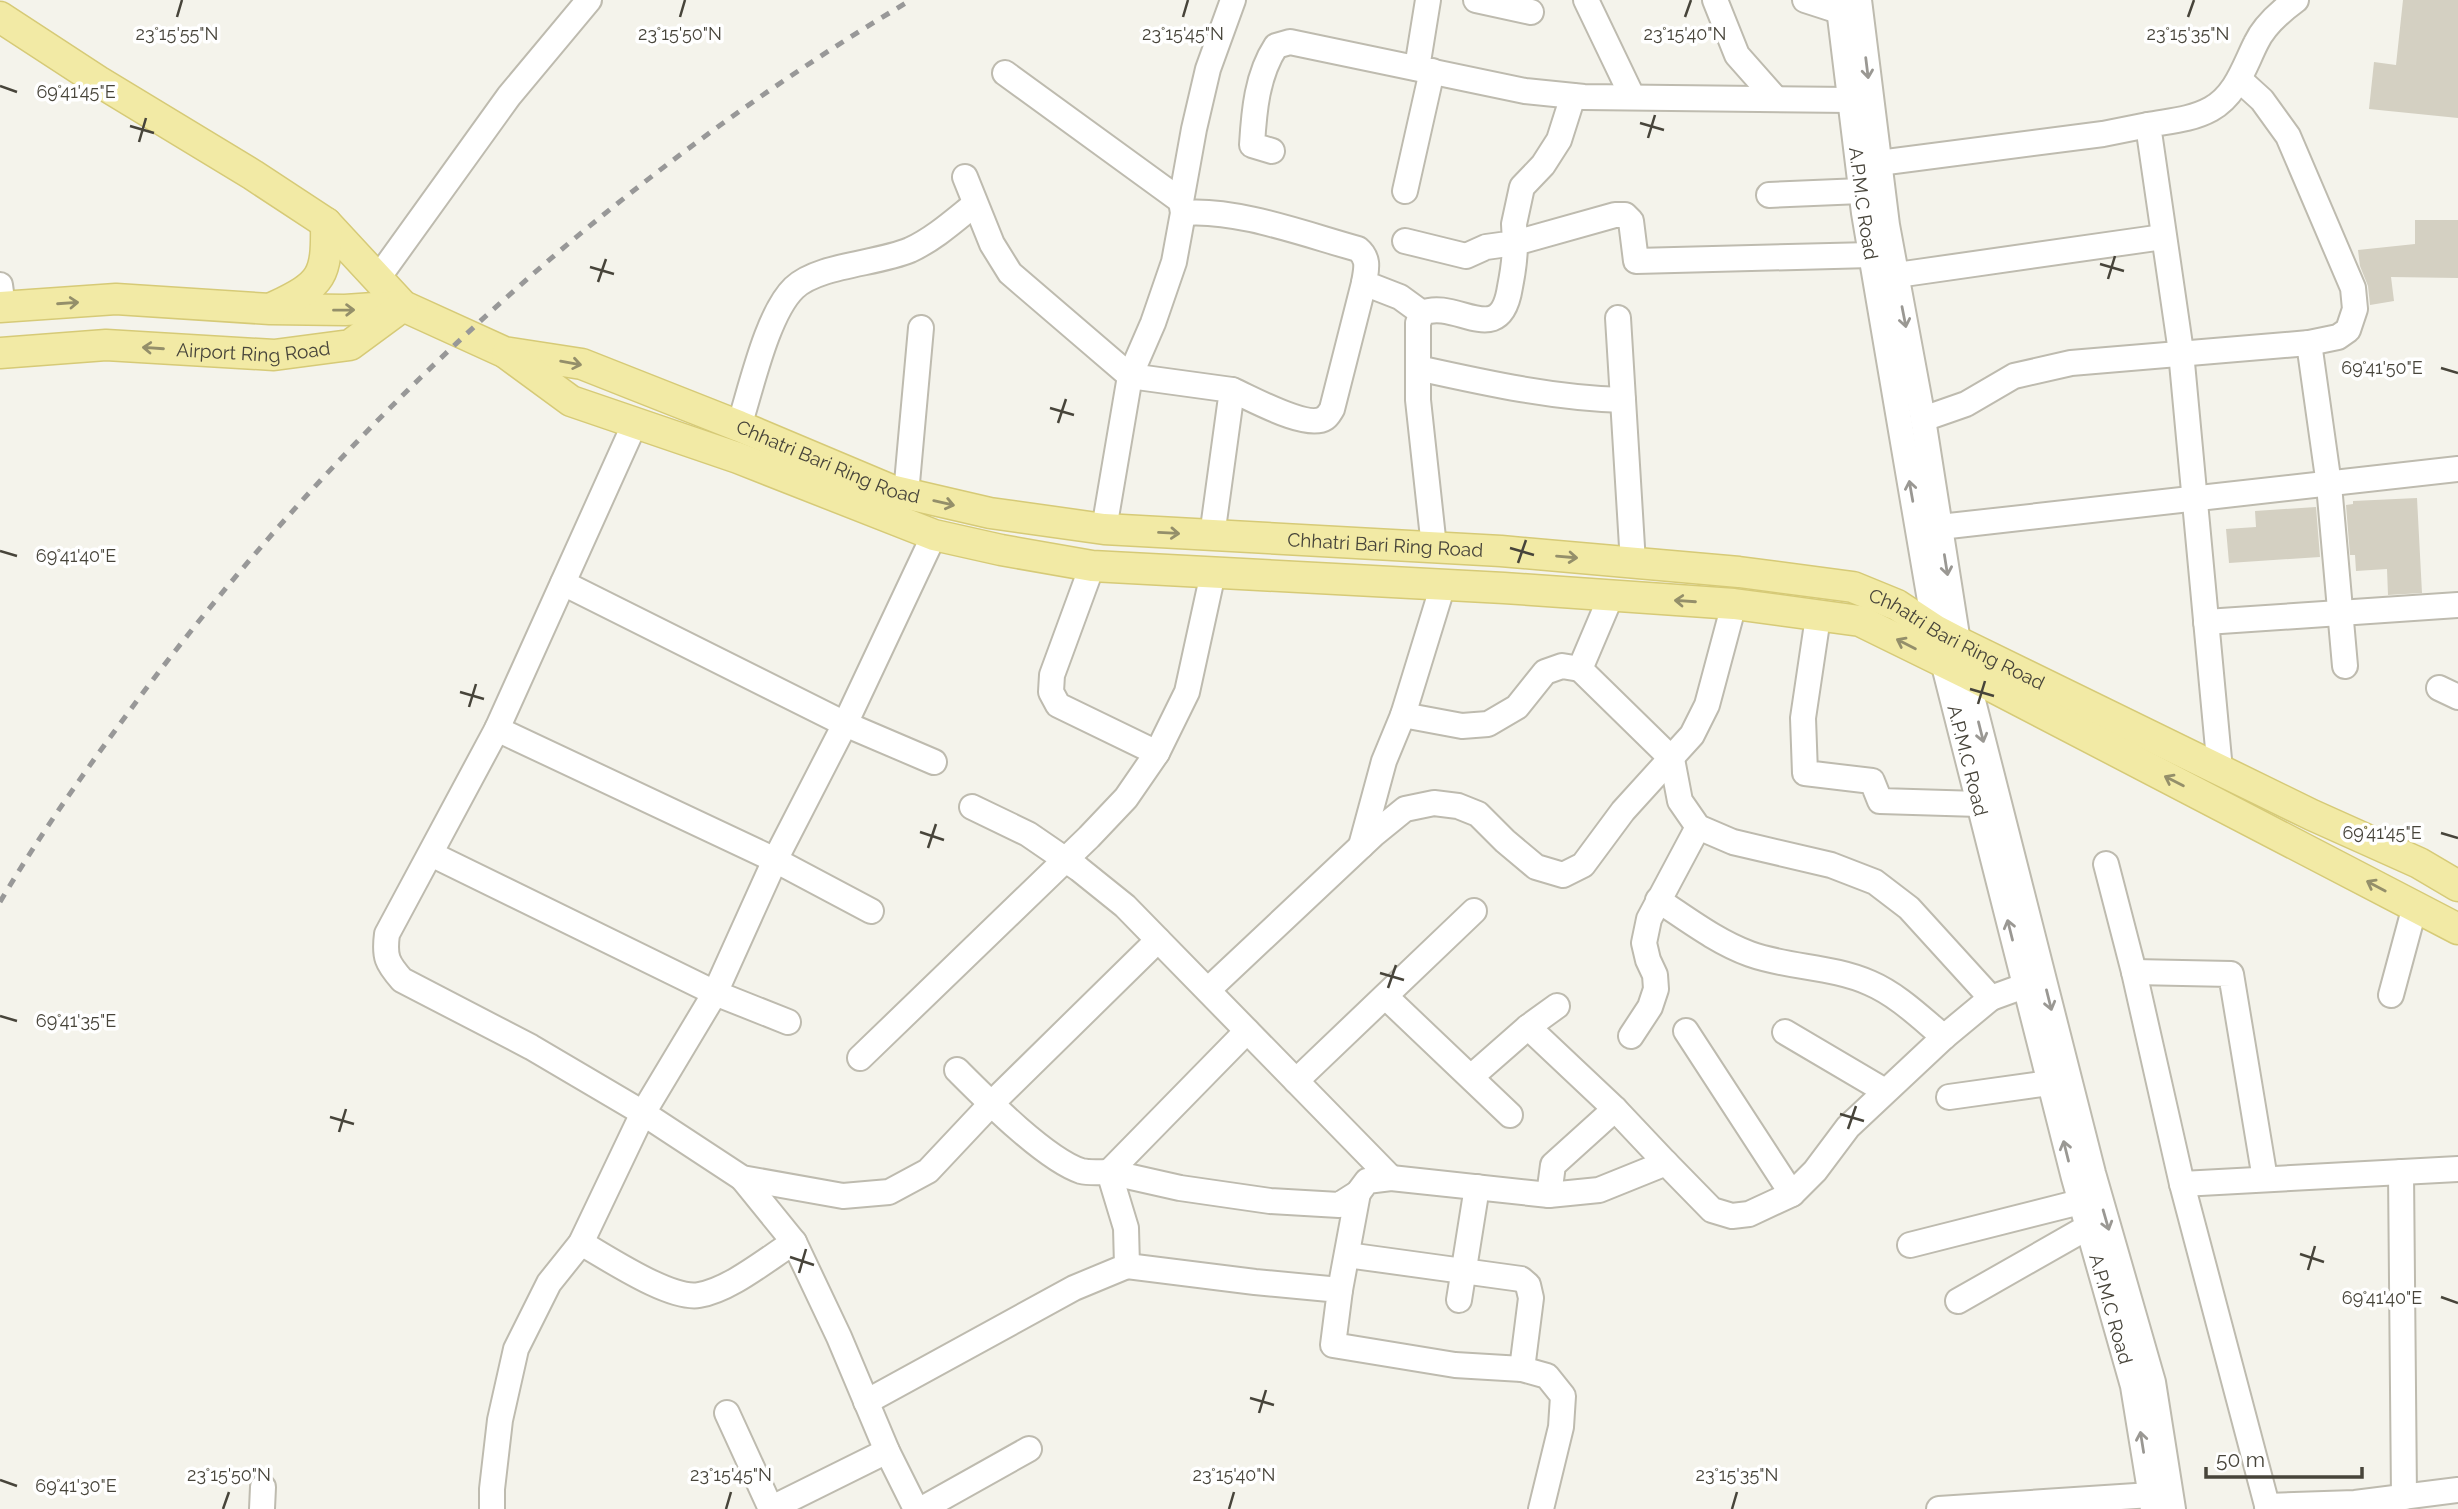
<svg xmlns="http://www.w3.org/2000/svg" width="2458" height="1509" font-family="Raleway,sans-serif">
<rect width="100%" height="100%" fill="#f4f3eb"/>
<g fill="#d4d0c2">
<path d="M2403 0H2458V118L2369 109 2374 62 2396 65Z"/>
<path d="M2415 220H2458V278L2391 277 2394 301 2370 305 2368 286 2360 266 2358 250 2415 244Z"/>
<path d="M2417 498 2422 593 2388 595 2387 569 2356 571 2355 555H2350L2346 505 2353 504V501Z"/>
<path d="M2316 507 2320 557 2229 563 2226 529 2256 527 2255 511Z"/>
</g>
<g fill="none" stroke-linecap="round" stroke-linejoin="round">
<defs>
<g id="minor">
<path d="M1476 0 1531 12"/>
<path d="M1586 0 1632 96"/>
<path d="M1715 0 1737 55 1776 99"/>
<path d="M1805 0 1839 11"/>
<path id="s1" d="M1838 0 1864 213 1935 630 2074 1178 2133 1386 2153 1509"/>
<path d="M1859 0 1887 225 1923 419 1958 642 2093 1173 2153 1382 2173 1509"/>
<path d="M1417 68 1428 0"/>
<path d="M1005 73 1181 201"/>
<path d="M1272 151 1252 145C1254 111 1257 75 1276 46L1290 42 1525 91 1584 97 1850 100"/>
<path d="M1879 163 2103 134 2148 125"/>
<path d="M965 177 992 244 1010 273 1130 376 1232 390 1212 536"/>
<path d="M1405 191 1432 71"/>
<path d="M1769 195 1861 191"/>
<path d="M1183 213C1235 208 1307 235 1358 249 1370 259 1366 270 1364 283L1400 297 1422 313"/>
<path d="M1405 241 1466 256 1486 247 1515 243 1514 224 1522 187 1543 165 1559 140 1573 96"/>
<path d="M1897 275 2163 237"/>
<path d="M378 278 509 96 589 0"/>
<path d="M0 285 3 307"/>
<path d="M1618 318 1633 563"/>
<path d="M2309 343 2329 485 2345 666"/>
<path d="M1418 368C1486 383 1553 398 1623 400"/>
<path d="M1232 390C1251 398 1307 430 1325 418 1327 417 1331 411 1332 409L1364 283"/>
<path d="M1923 419 1966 404 2014 376 2071 363 2309 343 2338 337 2348 330 2355 309 2353 288 2288 136 2262 100 2240 80"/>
<path d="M635 423 497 729 387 934C384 957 387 963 402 980L531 1047 643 1113 742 1178 843 1196 889 1192 928 1171 991 1104 1158 940"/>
<path d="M739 426C751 389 767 314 794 288 818 265 877 264 910 250 934 239 955 220 975 204"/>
<path d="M906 494 921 328"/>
<path d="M1940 527 2458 469"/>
<path d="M1104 529 1130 376 1153 323 1174 262 1183 213 1181 201 1194 129 1208 69 1233 0"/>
<path d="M1434 547 1418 400V323L1422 313C1457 298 1500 351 1510 287 1513 272 1515 258 1515 243L1615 215H1625L1631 221 1636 261 1871 255"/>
<path d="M1092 566 1052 675 1051 692 1058 705 1157 753"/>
<path d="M563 583 845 724 934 762"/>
<path d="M1818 617 1803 718 1805 773 1872 781 1880 801 1979 804"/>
<path d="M2206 622 2458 605"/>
<path d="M1580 669 1672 759 1680 801 1698 827 1733 842 1831 865 1875 882 1909 908 1991 998 2024 986"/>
<path d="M2439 688 2458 697"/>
<path d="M1403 715 1462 726 1488 724 1517 707 1545 672 1562 666 1580 669 1611 596"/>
<path d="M497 729 775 860 871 911"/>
<path d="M2220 770 2181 352 2148 125C2169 121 2191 120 2211 109 2236 95 2244 67 2256 43 2264 26 2281 11 2296 0"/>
<path d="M972 807 1028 834 1079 869 1125 906 1391 1178"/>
<path d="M1361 846 1384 761 1403 715 1443 585"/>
<path d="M431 854 715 993 788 1022"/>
<path d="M2106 864 2134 972 2182 1184 2268 1509"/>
<path d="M1658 900C1687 919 1717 942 1750 954 1789 968 1832 966 1870 983 1898 995 1921 1018 1944 1037"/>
<path d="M2134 972 2231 974 2265 1179"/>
<path d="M1208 990 1373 835 1405 809 1434 803 1458 806 1478 814 1505 841 1536 867 1563 875 1583 865 1623 811 1692 735 1707 705 1734 604"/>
<path d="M2391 995 2415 906"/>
<path d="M1386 997 1510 1115"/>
<path d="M1528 1027 1615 1109 1666 1163"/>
<path d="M1686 1031 1792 1194"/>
<path d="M1785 1032 1885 1091"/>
<path d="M1631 1036 1650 1007 1656 989 1655 975 1648 960 1644 943 1649 919 1698 827"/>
<path d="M860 1058 1089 837 1126 798 1157 753 1187 692 1213 573"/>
<path d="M1471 1077 1528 1027 1557 1006"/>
<path d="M1296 1081 1474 911"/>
<path d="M1949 1097 2049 1083"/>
<path d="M1109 1172 1180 1188 1270 1201 1339 1205 1358 1193 1367 1181 1391 1178 1549 1195 1599 1190 1666 1163 1712 1210 1732 1216 1749 1214 1792 1194 1815 1171 1848 1127 1944 1037 1991 998"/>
<path d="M1109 1172 1247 1031"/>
<path d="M2401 1172 2404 1497"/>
<path d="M742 1178 794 1242 839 1337 887 1451 916 1509"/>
<path d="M2182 1184 2458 1169"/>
<path d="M1549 1195 1553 1165 1615 1109"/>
<path d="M581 1243C608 1258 670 1300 699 1295 730 1290 767 1259 794 1242"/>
<path d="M1910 1245 2080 1202"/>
<path d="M1347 1255 1521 1279 1528 1285 1531 1298 1522 1369"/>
<path d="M1127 1266 1255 1282 1340 1290 1333 1345 1455 1365 1522 1369 1547 1376 1563 1396 1561 1427 1541 1509"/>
<path d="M1340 1290 1358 1193"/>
<path d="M1459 1300 1477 1187"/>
<path d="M1958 1301 2088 1227"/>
<path d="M866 1402 1074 1288 1127 1266 1126 1228 1109 1172C1100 1172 1089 1173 1081 1171 1045 1159 985 1098 957 1070"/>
<path d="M727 1413 771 1509"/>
<path d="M2267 1506 2355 1503 2458 1490"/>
<path d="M262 1509 263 1487"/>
<path d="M492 1509V1489L500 1420 516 1349 549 1283 581 1243 643 1113 715 993 775 860 845 724 934 535"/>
<path d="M770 1509 887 1451"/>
<path d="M922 1509 1029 1449"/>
<path d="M1939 1509 2151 1495"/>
</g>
<g id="major">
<path id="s2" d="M0 17 98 81 253 175 326 223 403 306 504 352 582 364 739 426 891 490 990 513 1104 529 1501 551 1739 572 1853 587 1897 605 1935 630 1958 642 2312 815 2419 863 2458 886"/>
<path d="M0 307 116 299 270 309 345 310 403 306"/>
<path d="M274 307C323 284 327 276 326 223"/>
<path id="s3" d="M0 353 106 345 274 355 350 345 403 306"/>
<path d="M507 354 571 401 738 458 934 535 1001 550 1092 566 1504 588 1734 604 1860 621 1966 673 2458 929"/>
</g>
</defs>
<use href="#minor" stroke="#bebbaf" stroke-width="28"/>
<use href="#major" stroke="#d6ca77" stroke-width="33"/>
<use href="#minor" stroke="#fff" stroke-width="24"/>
<use href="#major" stroke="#f2eaa5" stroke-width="30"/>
<path stroke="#989898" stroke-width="5" stroke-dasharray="9 9" stroke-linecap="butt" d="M0 902C42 831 90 764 139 698 348 420 612 177 911 0"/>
</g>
<defs><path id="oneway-shaft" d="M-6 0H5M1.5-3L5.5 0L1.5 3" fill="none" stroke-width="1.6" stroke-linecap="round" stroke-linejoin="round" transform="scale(1.75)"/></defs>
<g stroke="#9a9893">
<use href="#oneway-shaft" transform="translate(1867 68) rotate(83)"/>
<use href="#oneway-shaft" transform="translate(1904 317) rotate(79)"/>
<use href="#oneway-shaft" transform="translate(1911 491) rotate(-100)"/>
<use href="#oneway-shaft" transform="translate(1946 565) rotate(81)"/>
<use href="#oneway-shaft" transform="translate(1981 732) rotate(76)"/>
<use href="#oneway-shaft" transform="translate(2010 930) rotate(-104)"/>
<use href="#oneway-shaft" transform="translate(2049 1000) rotate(76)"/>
<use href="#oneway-shaft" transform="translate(2066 1151) rotate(-104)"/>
<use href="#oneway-shaft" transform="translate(2106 1220) rotate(74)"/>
<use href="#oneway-shaft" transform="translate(2142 1442) rotate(-99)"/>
</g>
<g stroke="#948f6a">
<use href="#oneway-shaft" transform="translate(68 303) rotate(-4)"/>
<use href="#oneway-shaft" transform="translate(344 310) rotate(-1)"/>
<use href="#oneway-shaft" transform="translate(153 348) rotate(-176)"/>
<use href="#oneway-shaft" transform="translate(571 363) rotate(10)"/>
<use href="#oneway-shaft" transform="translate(944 503) rotate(13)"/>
<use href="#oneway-shaft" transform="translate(1169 533) rotate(3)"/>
<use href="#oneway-shaft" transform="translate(1567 557) rotate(5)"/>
<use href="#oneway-shaft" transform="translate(1685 601) rotate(-176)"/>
<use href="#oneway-shaft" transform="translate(1906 644) rotate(-153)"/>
<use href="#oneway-shaft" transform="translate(2174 781) rotate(-153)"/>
<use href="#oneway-shaft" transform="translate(2376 886) rotate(-152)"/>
</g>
<path fill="none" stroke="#47443a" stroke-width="2.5" d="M177 17 182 0M680 17 685 0M1183 17 1188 0M1685 17 1691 0M2188 17 2194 0M0 86 17 92M1640 123 1664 130M130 126 154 133M1648 138 1655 115M139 142 146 118M2100 264 2124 271M590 267 614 274M2108 279 2115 256M598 282 606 259M2441 368 2458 373M1050 408 1074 415M1058 423 1066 399M1510 548 1534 555M0 551 17 556M1518 563 1526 540M1970 689 1994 696M460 692 484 699M1978 704 1985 681M469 707 476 684M920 832 944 840M2441 833 2458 838M928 848 936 824M1380 973 1404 980M1388 988 1396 965M0 1016 17 1021M1840 1114 1864 1121M330 1117 354 1124M1848 1129 1856 1106M339 1132 346 1109M2300 1254 2324 1262M790 1257 814 1265M2308 1270 2315 1246M799 1273 806 1249M2441 1297 2458 1303M1250 1398 1274 1405M1259 1413 1266 1390M0 1480 17 1486M223 1509 229 1492M726 1509 731 1492M1229 1509 1234 1492M1732 1509 1737 1492"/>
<g text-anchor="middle" stroke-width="7" stroke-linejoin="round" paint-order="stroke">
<g font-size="19" fill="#47443a" stroke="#fff">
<text dy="7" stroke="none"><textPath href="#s1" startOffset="205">A.P.M.C Road</textPath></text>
<text dy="7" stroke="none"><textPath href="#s3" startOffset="254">Airport Ring Road</textPath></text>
<text dy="7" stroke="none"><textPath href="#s2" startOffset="954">Chhatri Bari Ring Road</textPath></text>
<text dy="7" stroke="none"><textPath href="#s2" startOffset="1521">Chhatri Bari Ring Road</textPath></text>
<text dy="7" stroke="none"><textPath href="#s2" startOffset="2107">Chhatri Bari Ring Road</textPath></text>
<text dy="7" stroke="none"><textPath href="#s1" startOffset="772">A.P.M.C Road</textPath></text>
<text dy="7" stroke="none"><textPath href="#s1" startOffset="1339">A.P.M.C Road</textPath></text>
</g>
</g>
<g font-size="18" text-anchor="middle" fill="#47443a" stroke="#fff" stroke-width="7" stroke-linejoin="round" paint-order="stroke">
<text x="177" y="40">23°15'55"N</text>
<text x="680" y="40">23°15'50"N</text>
<text x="1183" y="40">23°15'45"N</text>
<text x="1685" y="40">23°15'40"N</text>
<text x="2188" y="40">23°15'35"N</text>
<text x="76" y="98">69°41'45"E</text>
<text x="2382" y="374">69°41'50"E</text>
<text x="76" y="562">69°41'40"E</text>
<text x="2382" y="839">69°41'45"E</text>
<text x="76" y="1027">69°41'35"E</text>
<text x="2382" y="1304">69°41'40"E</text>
<text x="229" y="1481">23°15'50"N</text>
<text x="731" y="1481">23°15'45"N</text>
<text x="1234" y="1481">23°15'40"N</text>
<text x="1737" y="1481">23°15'35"N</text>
<text x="76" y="1492">69°41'30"E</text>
</g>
<path d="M2206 1467v10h156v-10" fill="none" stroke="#47443a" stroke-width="3.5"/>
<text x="2216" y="1467" font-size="21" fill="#47443a" stroke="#ffffff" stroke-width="5" paint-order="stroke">50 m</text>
</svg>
